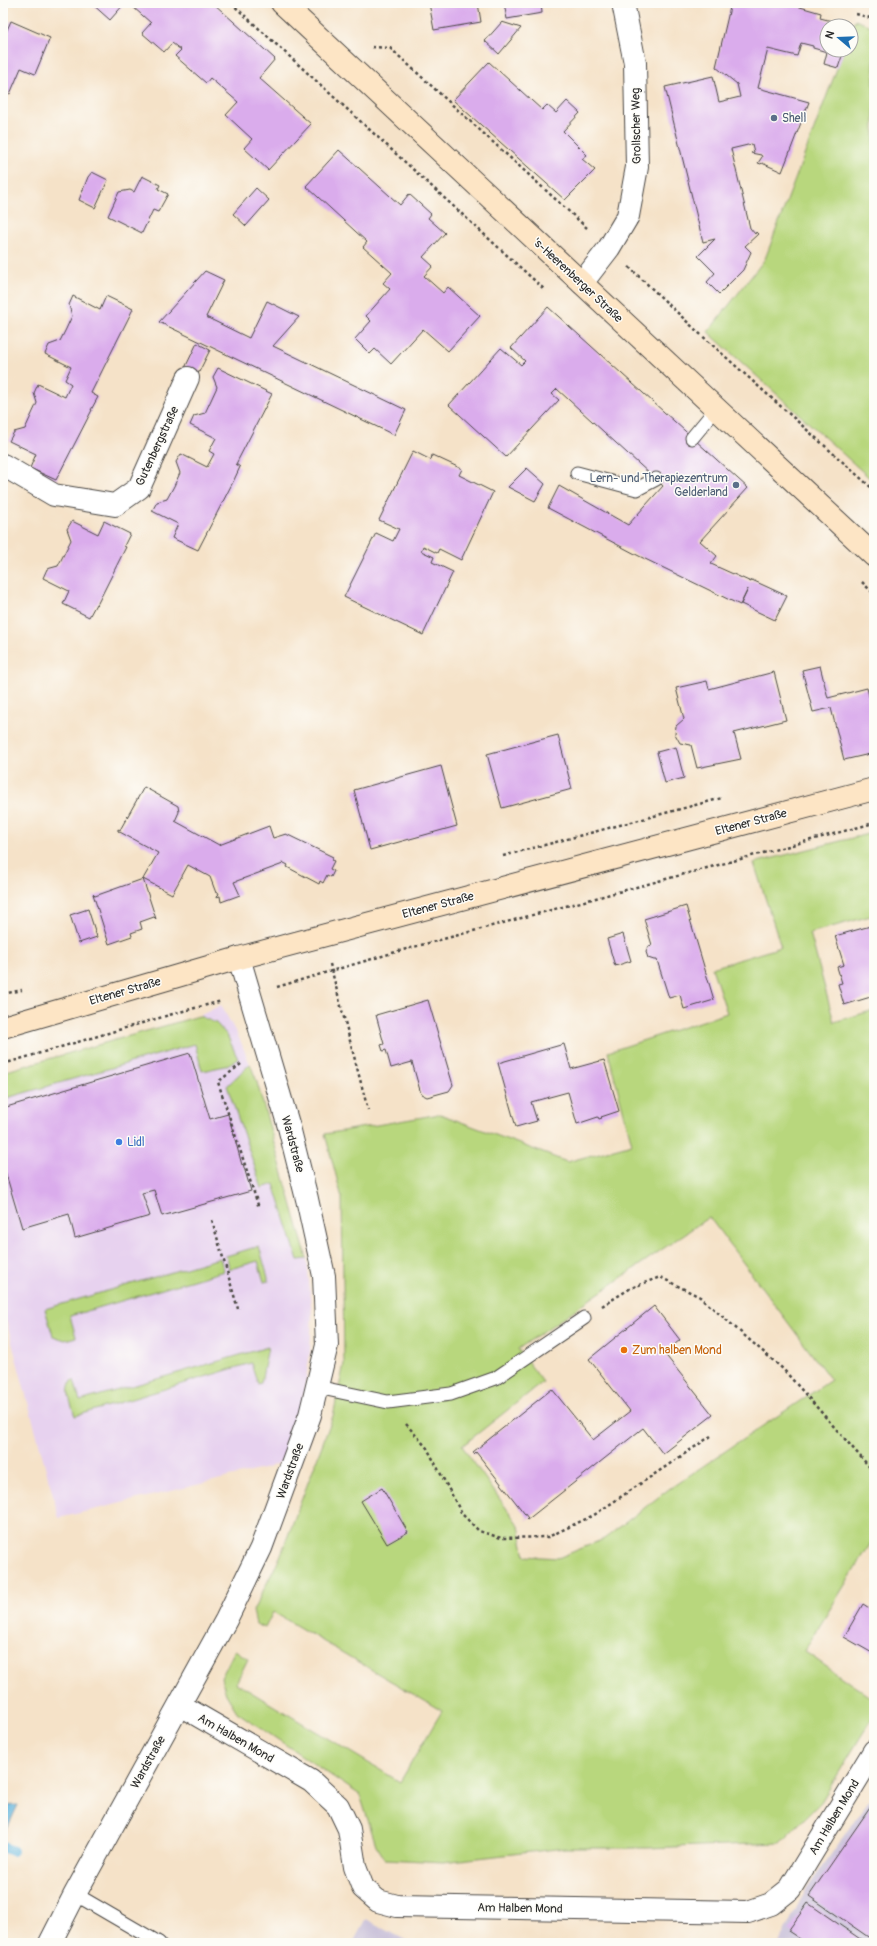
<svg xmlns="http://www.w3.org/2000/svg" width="877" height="1946" font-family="Pangolin,sans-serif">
<rect width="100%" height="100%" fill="#fdfcf7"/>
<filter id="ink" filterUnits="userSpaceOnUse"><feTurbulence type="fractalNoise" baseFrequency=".025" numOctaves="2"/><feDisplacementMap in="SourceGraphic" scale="8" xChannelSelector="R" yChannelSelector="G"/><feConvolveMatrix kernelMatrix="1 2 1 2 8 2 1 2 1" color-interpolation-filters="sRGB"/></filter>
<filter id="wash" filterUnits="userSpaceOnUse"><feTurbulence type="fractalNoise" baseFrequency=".012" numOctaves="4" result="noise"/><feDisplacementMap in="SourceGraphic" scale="16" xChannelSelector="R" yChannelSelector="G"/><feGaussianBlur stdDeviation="0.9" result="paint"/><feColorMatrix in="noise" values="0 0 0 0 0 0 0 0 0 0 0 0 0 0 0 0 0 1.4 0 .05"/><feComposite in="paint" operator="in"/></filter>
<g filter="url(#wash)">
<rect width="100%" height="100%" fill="#f5e2c8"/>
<path fill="#e7d2ef" d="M221 1005 240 1040 256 1079 307 1259 312 1316 310 1352 303 1398 283 1461 267 1468 59 1518 3 1309V1072L199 1016Z"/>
<g fill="#c8bfd8">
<path d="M874 1793V1943H779L804 1893Z"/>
<path d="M366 1919 411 1943H353Z"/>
</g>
<g fill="#b8d77d" stroke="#728154" fill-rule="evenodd">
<path d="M855 20 874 27V482L708 332 765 259 844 50H851V30Z"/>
<path d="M868 834 874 857V915L810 933 834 1022 874 1010V1538L804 1651 874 1700V1715L821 1802 780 1843 647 1848H565L443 1862 385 1859 376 1845 360 1795 237 1712 226 1694 221 1678 235 1650 248 1659 236 1683 400 1782 442 1711 273 1612 265 1628 256 1624 253 1611 280 1557 333 1416 344 1364 342 1198 325 1134 440 1114 567 1162 632 1144 608 1052 727 1013 712 968 781 947 754 863ZM709 1217 831 1380 669 1489 604 1539 558 1558 525 1556 519 1526 462 1446 543 1382 518 1349Z"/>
<path d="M199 1016 216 1023 227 1035 238 1059 225 1066 202 1071 195 1044 3 1099V1072Z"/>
<path d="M250 1064 256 1079 307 1259 298 1260 274 1184 262 1188 227 1086Z"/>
<path d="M259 1246 269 1281 264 1282 258 1261 230 1269 226 1256Z"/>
<path d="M220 1258 224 1271 70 1316 76 1337 65 1340 53 1336 45 1309Z"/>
<path d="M268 1347 261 1383 258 1384 251 1363 75 1416C72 1405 65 1392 71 1381L74 1380 80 1401Z"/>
</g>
<path fill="#61b4dc" stroke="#467084" d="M18 1805 3 1837V1806Z"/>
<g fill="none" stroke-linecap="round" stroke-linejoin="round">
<path stroke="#61b4dc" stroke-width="10" d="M3 1847 13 1851"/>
</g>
<g id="blocks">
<g fill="#daacec">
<path d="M91 3H125L110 20Z"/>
<path d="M136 3H213L275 59 259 78 311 124 268 170 244 148 252 139 226 115 238 102 210 78 206 83 175 56 181 50 172 43 164 52 142 33 151 23 133 7Z"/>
<path d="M429 3H478L481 22 434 30Z"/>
<path d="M504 3H541L542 13 507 19Z"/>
<path d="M731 3H786L821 13 820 18 848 25 827 26V50H844L838 68 824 64 827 52 813 48V46L801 43 797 56 768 49 758 88 809 102 782 172 762 163 761 164 758 163 762 157 761 155 751 153 754 152 752 144 731 149 750 228 755 234 756 232 758 234 745 246 751 252 743 270 719 294 707 282 715 273 698 256 715 239 703 242 665 87 713 76 719 102 740 97 737 84 716 67Z"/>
<path d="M11 21 50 38 35 74 21 68 10 94 3 91V39Z"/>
<path d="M502 22 521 28 499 54 485 41Z"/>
<path d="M489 62 542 110 547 105 556 113 567 101 580 113 563 131 587 155 582 159 595 170 565 200 453 100Z"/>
<path d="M339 150 400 205 409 194 431 214 428 218 445 233 423 257 433 266 424 276 443 293 448 287 480 316 448 351 423 329 391 364 375 349 370 354 355 339 371 321 366 316 390 289 383 283 392 273 363 247 367 242 306 186Z"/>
<path d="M92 172 108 180 95 208 79 200 88 177Z"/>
<path d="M142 176 160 185 158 189 168 194 158 212 153 210 142 233 108 216 119 192 130 190 134 192Z"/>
<path d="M256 188 269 200 246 226 233 214Z"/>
<path d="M205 271 224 280 206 317 249 338 267 301 299 317 273 346 406 410 394 435 159 322Z"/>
<path d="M73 296 100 310 106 296 133 309 91 393 98 397 91 410H92L56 480 30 468 36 454 9 441 14 432 25 429 37 403 34 393 38 384 65 397 71 384 65 380 71 367 45 354 49 345 60 341 66 329 72 316 69 305Z"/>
<path d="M548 307 748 488 700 541 717 556 711 564 751 582 752 580 787 596 775 620 741 604 748 589 740 605 639 556 548 508 559 486 628 525 663 486 557 389 552 394 559 400 506 457 449 405 501 348 521 365 525 361 511 348Z"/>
<path d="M197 343 210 350 197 376 184 370Z"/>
<path d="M218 368 272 394 236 464 240 467 234 480 198 550 172 538 178 524 152 511 157 502 167 499 174 486 180 473 176 462 181 454 207 467 214 454 209 451 216 438 190 425 194 416 205 413 217 387 213 377Z"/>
<path d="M413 451 431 460 432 455 462 469 459 475 493 492 461 560 439 549 437 553 423 546 421 551 434 557 432 562 453 572 423 635 344 597 376 533 393 541 399 529 379 520Z"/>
<path d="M527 468 545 484 535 501 508 487Z"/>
<path d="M72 521 98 534 104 521 130 534 124 546 126 547 97 605 96 604 89 617 63 604 69 591 43 578 47 569 58 566 71 540 67 529Z"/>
<path d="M820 666 828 698 867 688 874 715V753L844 760 831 708 813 712 802 670Z"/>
<path d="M774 672 786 720 734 733 741 759 697 768 691 745 680 743 675 734 676 726 684 719 676 688 707 681 709 689Z"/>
<path d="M558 735 572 789 502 808 487 754Z"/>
<path d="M676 747 684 778 665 783 657 752Z"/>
<path d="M441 766 457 826 370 850 354 790Z"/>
<path d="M144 787 178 806 179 812 175 821 219 845 269 826 273 838 286 834 333 857 332 860 334 861 330 869 334 871 331 877 327 875 323 883 320 881 319 884 287 867 288 865 282 862 283 864 234 882 240 895 221 902 220 896 216 897 219 894 218 892 216 893 210 877 188 865 172 894 143 879 158 853 118 831V829L120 830Z"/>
<path d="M143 879 156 919 154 917 140 922 142 929 131 933 132 936 109 944 93 894 95 896Z"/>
<path d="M686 906 714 1000 684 1009 680 995 669 998 657 960H654L648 958 646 952 649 946 652 945 644 919Z"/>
<path d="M88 909 97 937 79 943 70 915Z"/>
<path d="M874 925V996L844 1005 838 984 842 983 837 967 844 965 835 936Z"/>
<path d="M623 934 631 961 615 966 607 939Z"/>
<path d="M428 1000 453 1085 449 1091 427 1097 421 1094 412 1062 391 1068 386 1050 383 1051 381 1045 384 1044 376 1015Z"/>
<path d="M564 1044 571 1069 604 1060 619 1111 601 1117 602 1118 599 1119 598 1117 577 1124 568 1092 531 1102 537 1121 516 1127 498 1063Z"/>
<path d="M190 1053 210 1119 228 1114 242 1165 243 1164 251 1191 162 1216 154 1190 142 1193 150 1216 75 1238 69 1214 22 1228 3 1164V1108Z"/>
<path d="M654 1306 680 1340 664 1353 713 1415 663 1454 643 1428 527 1520 526 1519 528 1518 476 1452 474 1454 473 1452 552 1389 593 1440 630 1411 589 1359Z"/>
<path d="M382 1488 408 1532 387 1544 361 1501Z"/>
<path d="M863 1604 874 1611V1654L844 1637Z"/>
<path d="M874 1802V1941L809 1896Z"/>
<path d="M808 1903 866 1943H806L788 1931Z"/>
</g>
</g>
</g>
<g filter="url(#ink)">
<use href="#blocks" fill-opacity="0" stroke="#494643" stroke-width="1"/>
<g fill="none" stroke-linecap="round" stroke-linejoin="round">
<defs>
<g id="lane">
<path d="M692 438 716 409"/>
<path d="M577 473 637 489 656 479"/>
<path d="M317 1387 388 1402 451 1394 496 1378 584 1318"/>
<path d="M75 1894 159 1943"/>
</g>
<g id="street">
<path d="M582 283 609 248 628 216 637 167 635 63 623 3"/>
<path d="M3 465 54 495 115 505 139 488 188 378"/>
<path d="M180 1705 311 1781 338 1806 349 1829 355 1867 363 1888 378 1901 397 1906 748 1912 771 1904 790 1889 874 1751"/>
<path d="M50 1943 75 1894 226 1620 261 1548 310 1415 327 1345 324 1276 307 1199 289 1127 239 958"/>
</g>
<g id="secondary">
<path d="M282 3 874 556"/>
<path d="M3 1027 239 958 874 789"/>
</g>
</defs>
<use href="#lane" stroke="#494643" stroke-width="15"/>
<use href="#street" stroke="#494643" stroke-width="24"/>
<use href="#secondary" stroke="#494643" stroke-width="24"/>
<g stroke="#494643" stroke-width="2.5" stroke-dasharray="3 3" stroke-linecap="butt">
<path d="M231 3 545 290"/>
<path d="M856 14 874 19"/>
<path d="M372 47 390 48 587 228"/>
<path d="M629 267 699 333 874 490"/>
<path d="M862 582 874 594"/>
<path d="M503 856 722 798"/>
<path d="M330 964 368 1110"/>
<path d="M277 987 399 951 874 823"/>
<path d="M3 994 22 990"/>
<path d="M3 1064 176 1013 222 1001"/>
<path d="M241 1064 218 1082 259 1208"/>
<path d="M212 1220 238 1309"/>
<path d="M602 1306 631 1288 660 1277 700 1297 783 1369 874 1472"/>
<path d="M406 1424 427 1448 462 1514 479 1531 501 1538 548 1537 594 1515 711 1436"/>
</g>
<use href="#lane" stroke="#fff" stroke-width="13"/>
<use href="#street" stroke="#fff" stroke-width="22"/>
<use href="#secondary" stroke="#fde5c5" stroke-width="22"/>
</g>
</g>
<g fill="#5c6f8a" stroke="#fdfcf7" stroke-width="1.5">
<circle cx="774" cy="118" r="4"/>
<circle cx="736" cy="485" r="4"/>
</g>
<circle fill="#3f7fe0" stroke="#fdfcf7" stroke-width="1.5" cx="119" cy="1142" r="4"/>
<circle fill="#e8710a" stroke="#fdfcf7" stroke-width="1.5" cx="624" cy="1350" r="4"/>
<g text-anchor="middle" stroke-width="3" stroke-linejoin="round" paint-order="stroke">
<g font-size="12" fill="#4e5e75" stroke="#fdfcf7" text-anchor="start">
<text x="782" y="122">Shell</text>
<text x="728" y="482" text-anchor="end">Lern- und Therapiezentrum<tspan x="728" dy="14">Gelderland</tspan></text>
</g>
<g font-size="12" fill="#2b2b2b" stroke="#fdfcf7">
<text transform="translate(636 126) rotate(-91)" y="4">Grollscher Weg</text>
<text transform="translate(578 280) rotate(43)" y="4">'s-Heerenberger Straße</text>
<text transform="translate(157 446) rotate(-65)" y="4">Gutenbergstraße</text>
<text transform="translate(751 822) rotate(-15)" y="4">Eltener Straße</text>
<text transform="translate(438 905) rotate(-15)" y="4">Eltener Straße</text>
<text transform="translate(125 991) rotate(-16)" y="4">Eltener Straße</text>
<text transform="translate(293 1144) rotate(75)" y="4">Wardstraße</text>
<text transform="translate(290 1471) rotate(-70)" y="4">Wardstraße</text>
<text transform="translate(236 1738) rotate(30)" y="4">Am Halben Mond</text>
<text transform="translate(148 1762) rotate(-61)" y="4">Wardstraße</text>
<text transform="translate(834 1817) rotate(-59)" y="4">Am Halben Mond</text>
<text transform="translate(520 1908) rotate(1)" y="4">Am Halben Mond</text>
</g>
<g font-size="12" fill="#366cbe" stroke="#fdfcf7" text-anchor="start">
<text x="127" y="1146">Lidl</text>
</g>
<g font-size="12" fill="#c56008" stroke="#fdfcf7" text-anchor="start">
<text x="632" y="1354">Zum halben Mond</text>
</g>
</g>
<rect width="877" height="1946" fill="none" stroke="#fdfcf7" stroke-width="16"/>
<g transform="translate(839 38) rotate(289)"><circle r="19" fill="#fdfcf7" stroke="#a9a8a5"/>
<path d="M0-3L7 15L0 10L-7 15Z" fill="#1f6fb2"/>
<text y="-6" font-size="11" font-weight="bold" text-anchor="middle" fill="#2b2b2b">N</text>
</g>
</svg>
